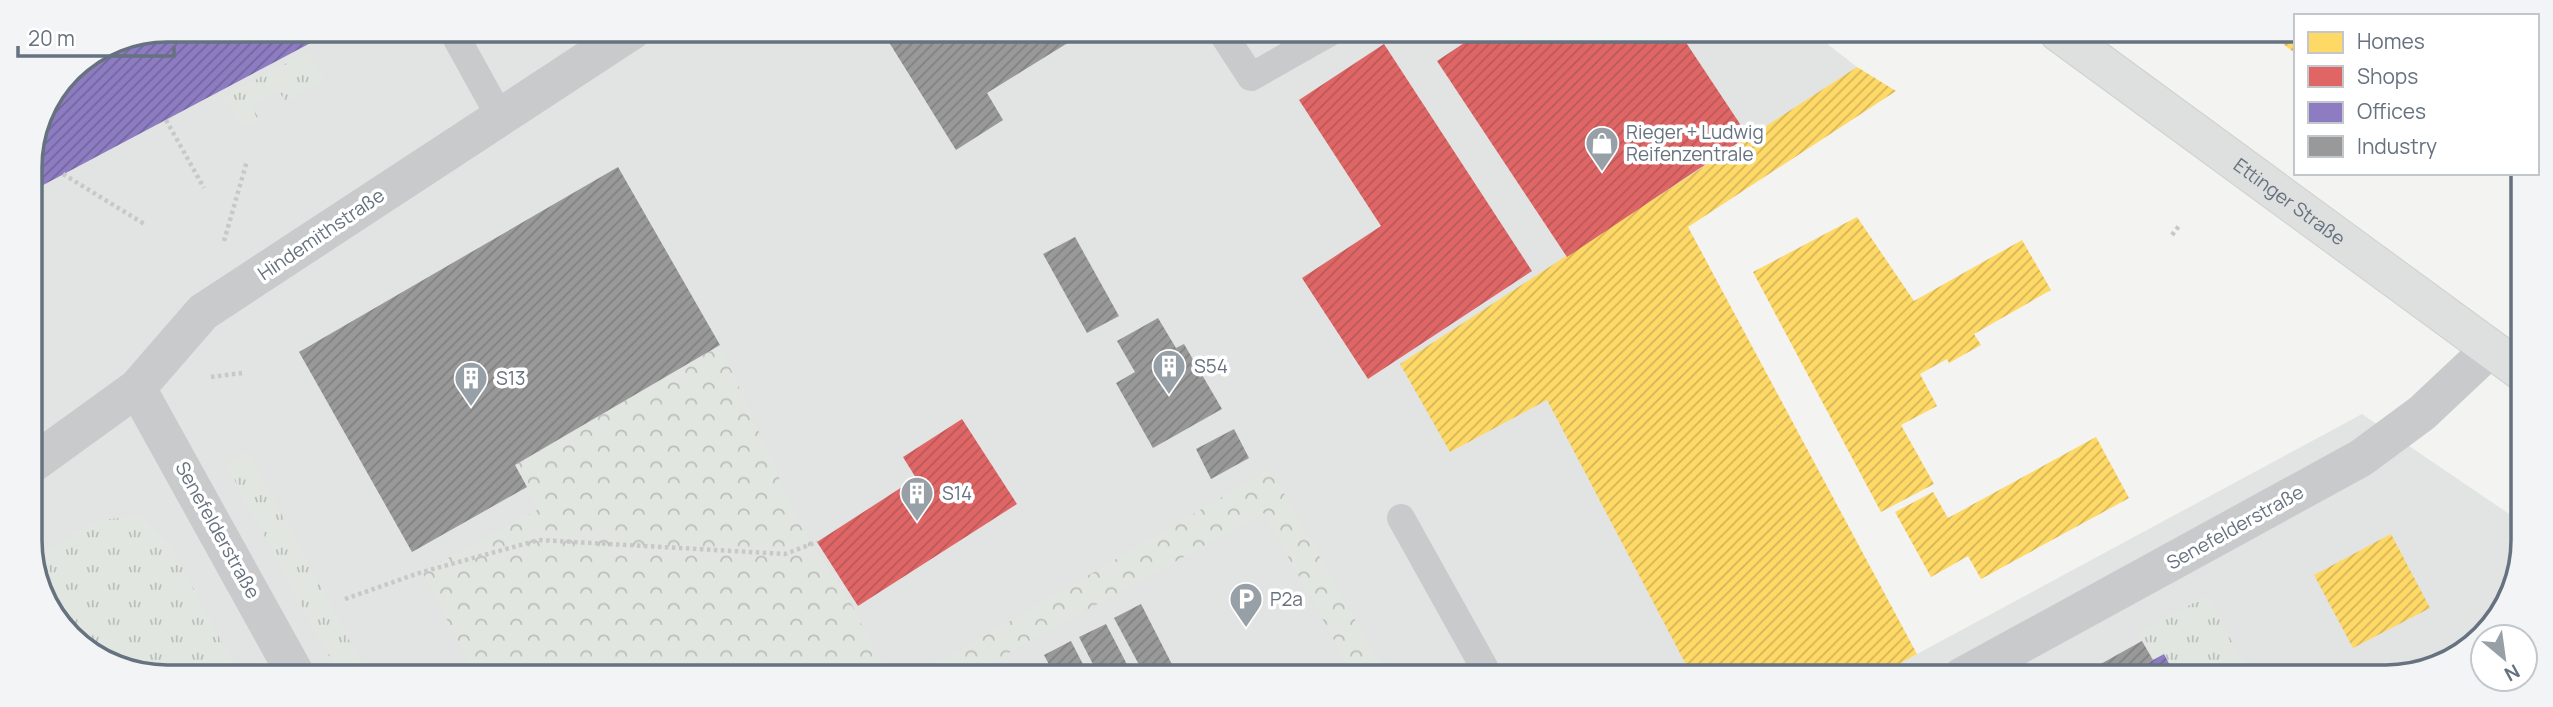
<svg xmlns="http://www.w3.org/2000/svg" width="2553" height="707" font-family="Manrope,sans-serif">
<defs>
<pattern id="grass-tufts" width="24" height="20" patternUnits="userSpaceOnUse" patternTransform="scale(1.75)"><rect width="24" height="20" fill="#e2e6e0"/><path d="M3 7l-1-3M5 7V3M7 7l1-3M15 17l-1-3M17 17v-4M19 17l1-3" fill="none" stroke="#bbbfbb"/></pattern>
<pattern id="forest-crowns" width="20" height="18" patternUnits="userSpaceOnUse" patternTransform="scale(1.75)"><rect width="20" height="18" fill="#e2e6e0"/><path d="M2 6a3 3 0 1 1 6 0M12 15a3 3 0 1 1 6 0" fill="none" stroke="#bbbfbb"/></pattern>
<pattern id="homes-hatch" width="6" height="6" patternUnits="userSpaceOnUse" patternTransform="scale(1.75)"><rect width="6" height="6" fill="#ffd966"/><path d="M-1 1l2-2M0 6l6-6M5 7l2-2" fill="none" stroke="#d2b459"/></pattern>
<pattern id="shops-hatch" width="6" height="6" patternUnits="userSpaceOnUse" patternTransform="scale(1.75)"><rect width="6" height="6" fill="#e06666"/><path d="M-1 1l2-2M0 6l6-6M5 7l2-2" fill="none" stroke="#b95859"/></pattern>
<pattern id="offices-hatch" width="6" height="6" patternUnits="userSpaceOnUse" patternTransform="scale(1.75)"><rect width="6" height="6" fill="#8e7cc3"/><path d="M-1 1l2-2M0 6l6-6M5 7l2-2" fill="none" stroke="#72669c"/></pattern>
<pattern id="industry-hatch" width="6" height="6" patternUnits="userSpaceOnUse" patternTransform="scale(1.75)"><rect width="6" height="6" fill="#999"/><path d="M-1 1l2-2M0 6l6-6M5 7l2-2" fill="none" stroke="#818182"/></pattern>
</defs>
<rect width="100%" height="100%" fill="#f3f3f2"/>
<path fill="#e2e3e3" d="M167 30 1812 32 1857 67 1636 211 1864 640 1917 654 2362 414 2521 522V567L2476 644 2395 677 140 675 70 637 32 568 30 158 40 114 70 70 115 40Z"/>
<g fill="url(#grass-tufts)">
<path d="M308 52 324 79 286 102 277 89 251 105 259 119 244 128 223 97Z"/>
<path d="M248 452 368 675H339L226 464Z"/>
<path d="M140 516 171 546 239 675H139L70 637 32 567V558L100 520Z"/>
<path d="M2207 596 2251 677C2195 677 2166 690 2138 632Z"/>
</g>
<g fill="url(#forest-crowns)">
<path d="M720 345 801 527 852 605 886 675H476L422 572 539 509 515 465Z"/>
<path d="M1270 469 1387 676H1354L1264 513 968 675H918Z"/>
</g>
<g fill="url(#homes-hatch)">
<path d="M2268 32H2296V54Z"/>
<path d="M1857 67 1896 91 1688 227 1917 654 1877 676H1692L1547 400 1450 452 1400 364Z"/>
<path d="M1857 217 1914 301 2022 240 2051 290 1974 334 1981 345 1949 363 1947 359 1920 374 1937 406 1901 425 1934 484 1881 512 1753 272Z"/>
<path d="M2096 437 2129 498 1981 579 1968 556 1931 577 1895 512 1933 492 1948 518Z"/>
<path d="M2391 534 2430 608 2353 648 2314 575Z"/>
</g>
<g fill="url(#shops-hatch)">
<path d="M1482 31 1679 32 1748 136 1567 257 1437 61Z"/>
<path d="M1384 44 1532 271 1368 379 1302 278 1381 226 1299 100Z"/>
<path d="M962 419 1017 504 858 606 817 542 916 478 903 457Z"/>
</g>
<g fill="url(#offices-hatch)">
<path d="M167 30H335L30 192V158L40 114 70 70 115 40Z"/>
<path d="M2164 654 2176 677H2122L2153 660Z"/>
</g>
<g fill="url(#industry-hatch)">
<path d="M882 31H1087L987 93 1003 120 956 150Z"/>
<path d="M618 167 720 345 515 465 527 487 412 552 299 352Z"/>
<path d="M1075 237 1119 316 1087 333 1043 254Z"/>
<path d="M1158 318 1176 348 1184 344 1222 409 1153 448 1116 383 1135 372 1117 341Z"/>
<path d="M1234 429 1249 458 1211 479 1196 449Z"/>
<path d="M1141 604 1178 676H1145L1114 618Z"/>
<path d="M1106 624 1133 676H1099L1079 637Z"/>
<path d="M1071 641 1089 676H1055L1044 655Z"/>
<path d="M2142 641 2153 660 2122 677H2091L2088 671Z"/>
</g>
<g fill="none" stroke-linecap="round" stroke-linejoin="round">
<defs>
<g id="secondary">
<path id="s1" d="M2058 32 2521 371"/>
</g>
</defs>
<use href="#secondary" stroke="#cfd0d0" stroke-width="40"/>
<g stroke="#c8c8c8" stroke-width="4.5" stroke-dasharray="3.5 3.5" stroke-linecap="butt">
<path d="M166 120 204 188"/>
<path d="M63 174 146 225"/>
<path d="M2172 235 2179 226"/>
<path d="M224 241 247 161"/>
<path d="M211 377 242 373"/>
<path d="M345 599 422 572 539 540 785 554 817 542"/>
<path d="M2099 677 2105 674 2106 677"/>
</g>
<g stroke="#c9cacb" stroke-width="28">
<path d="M452 30 499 115"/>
<path d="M1221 31 1251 77 1332 31"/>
<path d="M1401 518 1489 676"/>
</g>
<g stroke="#c9cacb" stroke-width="38">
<path d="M137 388 296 675"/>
<path d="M32 464 137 388 203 312 633 30"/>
</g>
<path stroke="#c9cacb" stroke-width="38" d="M1961 677 2361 458 2422 413 2489 350"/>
<use href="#secondary" stroke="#dedfdf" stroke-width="38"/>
</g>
<defs>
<symbol id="shop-pin" viewBox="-11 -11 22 30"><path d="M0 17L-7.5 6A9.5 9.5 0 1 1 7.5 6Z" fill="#979fa7" stroke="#fff"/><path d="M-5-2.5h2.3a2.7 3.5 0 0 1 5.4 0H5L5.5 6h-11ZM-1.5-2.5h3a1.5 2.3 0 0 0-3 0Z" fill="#fff"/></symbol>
<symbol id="building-pin" viewBox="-11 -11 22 30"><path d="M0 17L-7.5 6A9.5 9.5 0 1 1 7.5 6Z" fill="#979fa7" stroke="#fff"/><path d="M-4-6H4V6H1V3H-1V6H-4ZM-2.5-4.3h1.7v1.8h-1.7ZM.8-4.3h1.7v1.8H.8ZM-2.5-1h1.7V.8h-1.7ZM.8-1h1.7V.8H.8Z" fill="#fff"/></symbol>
<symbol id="parking-pin" viewBox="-11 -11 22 30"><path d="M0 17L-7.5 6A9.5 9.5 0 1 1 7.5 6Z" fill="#979fa7" stroke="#fff"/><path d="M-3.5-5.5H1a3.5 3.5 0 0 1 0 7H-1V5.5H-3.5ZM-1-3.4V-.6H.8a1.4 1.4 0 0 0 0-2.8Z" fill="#fff"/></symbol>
</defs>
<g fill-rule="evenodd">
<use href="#shop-pin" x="1583" y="124" width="38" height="52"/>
<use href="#building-pin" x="1150" y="347" width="38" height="52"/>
<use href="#building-pin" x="452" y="359" width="38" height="52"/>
<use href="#building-pin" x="898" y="474" width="38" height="52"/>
<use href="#parking-pin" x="1227" y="580" width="38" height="52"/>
</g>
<g text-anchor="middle" stroke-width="7" stroke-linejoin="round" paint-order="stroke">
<g font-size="19" fill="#66727f" stroke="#fff" text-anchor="start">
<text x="1626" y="139">Rieger + Ludwig<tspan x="1626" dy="22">Reifenzentrale</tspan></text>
<text x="1194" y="373">S54</text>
<text x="496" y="385">S13</text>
<text x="942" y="500">S14</text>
<text x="1270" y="606">P2a</text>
</g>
<g font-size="19" fill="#66727f" stroke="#fff">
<text dy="7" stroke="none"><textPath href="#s1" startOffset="287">Ettinger Straße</textPath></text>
<text transform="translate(321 234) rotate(-34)" y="7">Hindemithstraße</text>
<text transform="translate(2235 527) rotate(-29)" y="7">Senefelderstraße</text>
<text transform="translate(218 530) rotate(61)" y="7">Senefelderstraße</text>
</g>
</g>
<path d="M0 0H2553V707H0ZM167 42H2386A125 125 0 0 1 2511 167V540A125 125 0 0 1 2386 665H167A125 125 0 0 1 42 540V167A125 125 0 0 1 167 42Z" fill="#f3f4f5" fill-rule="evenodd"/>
<path fill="none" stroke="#66727f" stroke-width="3.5" d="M167 42H2386A125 125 0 0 1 2511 167V540A125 125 0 0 1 2386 665H167A125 125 0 0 1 42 540V167A125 125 0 0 1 167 42Z"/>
<rect x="2294" y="14" width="245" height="161" fill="#ffffff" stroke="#c2c7cc" stroke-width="2"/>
<rect x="2308" y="32" width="35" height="21" fill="#ffd966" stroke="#c2c7cc" stroke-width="2"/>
<text x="2357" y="49" font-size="21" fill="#66727f">Homes</text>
<rect x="2308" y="66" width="35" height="21" fill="#e06666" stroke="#c2c7cc" stroke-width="2"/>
<text x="2357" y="84" font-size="21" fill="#66727f">Shops</text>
<rect x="2308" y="102" width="35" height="21" fill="#8e7cc3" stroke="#c2c7cc" stroke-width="2"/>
<text x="2357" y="119" font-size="21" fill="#66727f">Offices</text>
<rect x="2308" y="136" width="35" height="21" fill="#999999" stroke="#c2c7cc" stroke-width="2"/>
<text x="2357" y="154" font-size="21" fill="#66727f">Industry</text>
<g transform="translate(2504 658) rotate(151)"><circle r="33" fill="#ffffff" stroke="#c2c7cc" stroke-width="2"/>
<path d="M0-5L12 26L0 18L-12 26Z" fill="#979fa7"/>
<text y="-10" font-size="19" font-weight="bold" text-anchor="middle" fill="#66727f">N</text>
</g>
<path d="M18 46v10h156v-10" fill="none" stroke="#66727f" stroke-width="3.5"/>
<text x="28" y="46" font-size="21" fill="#66727f" stroke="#ffffff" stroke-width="5" paint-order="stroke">20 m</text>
</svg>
